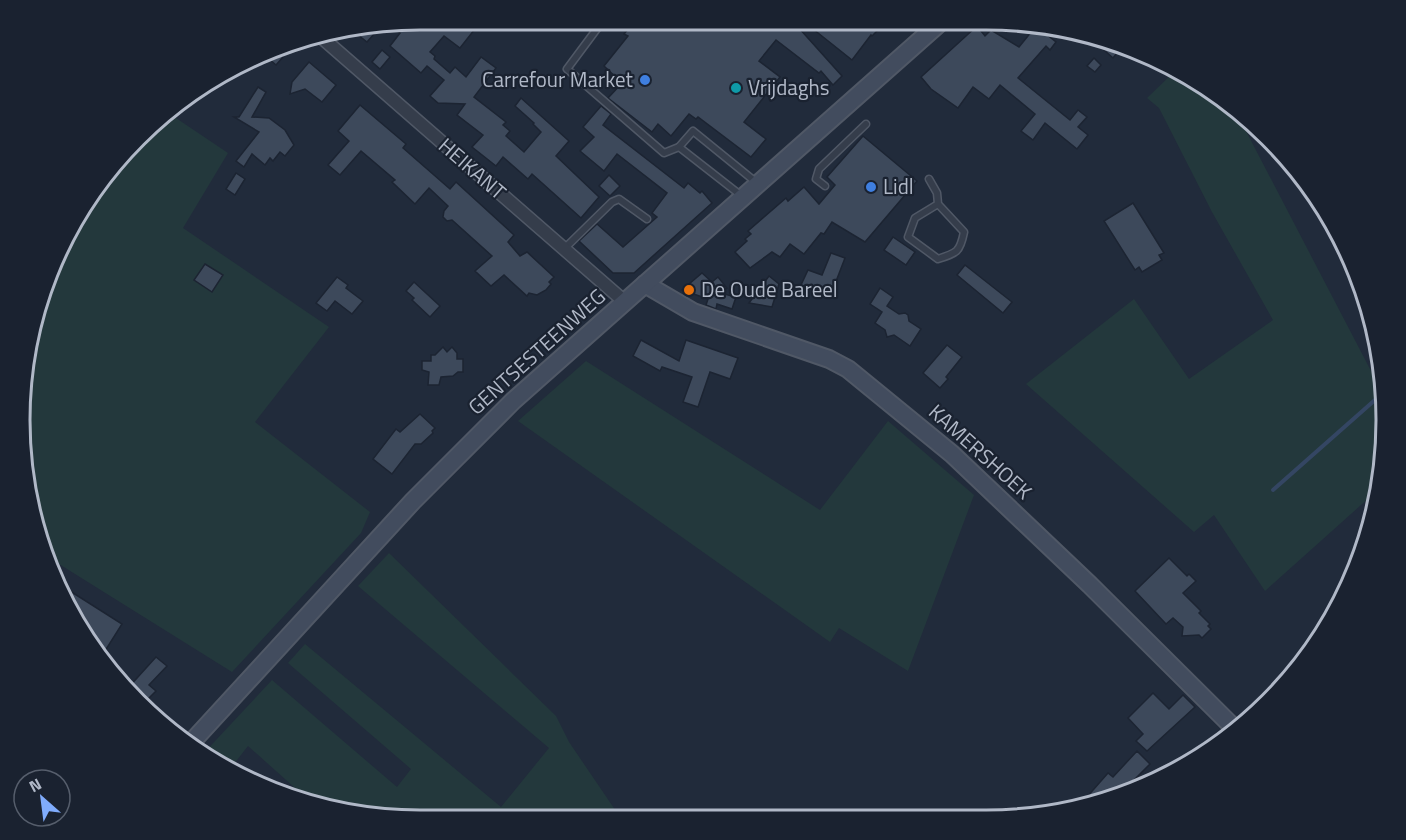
<svg xmlns="http://www.w3.org/2000/svg" width="1406" height="840" font-family="'Titillium Web',sans-serif">
<rect width="100%" height="100%" fill="#212b3b"/>
<g fill="#23383c">
<path d="M1175 71 1209 87 1234 108 1382 392 1384 391 1386 420 1380 488 1265 591 1214 515 1194 532 1026 384 1134 299 1189 379 1273 320 1212 212 1159 108 1147 98Z"/>
<path d="M167 112 228 153 183 228 329 327 255 422 370 512 361 533 232 672 43 554 41 549 20 420 41 292 87 197Z"/>
<path d="M586 361 820 510 888 421 974 495 908 671 839 628 830 642 518 421Z"/>
<path d="M389 553 556 716 569 742 622 820H393L313 804 248 746 230 769 202 755 272 680 397 787 411 769 288 663 305 644 501 807 549 748 358 586Z"/>
</g>
<g fill="none" stroke-linecap="round" stroke-linejoin="round">
<path stroke="#344663" stroke-width="4" d="M1273 490 1384 392"/>
</g>
<g fill="#3d495b" stroke="#1c2432" stroke-width="1.5">
<path d="M420 20H482L460 48 444 36 430 52 435 56 434 59 450 73 455 67 466 77 481 57 496 68 474 97 506 122 503 125 510 131 506 136 524 152 541 132 533 124 534 123 515 106 521 98 569 141 556 156 599 197 581 218 532 174 528 179 503 157 496 166 472 147 483 135 457 115 465 104 438 103 430 96 444 80 427 66 421 73 390 46 400 33 390 24Z"/>
<path d="M617 20H872L880 28 872 36 871 35 852 60 803 21 798 27 842 76 833 85 821 71 819 73 776 40 759 61 780 77 744 122 766 139 751 157 698 117 696 119 689 114 671 136 658 124 652 132 608 98 622 83 604 66 628 36 624 34 628 29Z"/>
<path d="M381 26 367 42 353 31 363 29Z"/>
<path d="M977 26 985 36 991 30 1019 47 1036 26 1056 42 1050 50 1046 46 1018 78 1070 120 1078 110 1087 117 1078 127 1088 135 1077 149 1045 123 1033 140 1021 131 1035 114 1000 85 989 99 973 87 958 108 931 89 921 77Z"/>
<path d="M1112 41 1120 49 1113 58 1104 50Z"/>
<path d="M275 50 283 57 276 65 268 58Z"/>
<path d="M382 50 390 57 380 69 372 62Z"/>
<path d="M1094 58 1101 65 1095 72 1087 66Z"/>
<path d="M309 62 336 85 322 102 305 89 290 94 292 82Z"/>
<path d="M258 87 266 92 252 117 269 118 285 130 294 145 285 156 280 152 273 161 270 158 265 165 252 154 244 167 236 161 259 132 234 117H239Z"/>
<path d="M360 105 406 144 403 148 450 189 456 182 514 235 508 242 520 256 527 252 554 277 549 282 551 284 546 290 537 295 529 293 527 296 504 275 491 286 475 271 492 256 452 220 447 221 443 217 444 211 448 206 429 188 415 204 392 182 395 180 361 151 340 175 328 165 349 141 338 131Z"/>
<path d="M601 106 611 114 603 125 684 188 688 183 700 193 702 191 712 203 634 273H613L579 241 597 224 623 247 657 217 652 213 667 193 617 154 604 171 580 151 594 137 583 127Z"/>
<path d="M863 136 917 181 865 242 832 222 824 234 821 233 804 254 790 244 780 257 772 252 750 268 735 252 747 241 745 239 751 234 748 231 786 198 788 201 804 187 819 204 835 185 827 177Z"/>
<path d="M236 173 245 179 235 195 226 189Z"/>
<path d="M609 175 620 186 610 196 599 186Z"/>
<path d="M1133 203 1164 253 1159 255 1162 260 1142 272 1139 267 1135 270 1104 221Z"/>
<path d="M893 237 915 252 906 265 884 250Z"/>
<path d="M831 253 845 258 830 297 801 285 808 270 822 275Z"/>
<path d="M205 264 223 275 212 292 194 280Z"/>
<path d="M965 265 1012 302 1003 313 957 275Z"/>
<path d="M702 273 712 282 718 277 727 288 720 293 736 297 732 309 717 304 716 309 706 305 708 299 682 290Z"/>
<path d="M769 276 779 284 772 307 749 303Z"/>
<path d="M337 277 348 285 346 288 363 301 352 314 335 301 327 311 316 303Z"/>
<path d="M414 282 440 306 430 317 412 300 414 298 406 291Z"/>
<path d="M880 288 893 297 887 306 899 314 905 313 908 315 909 321 921 329 910 346 894 335 887 337 885 330 875 323 882 312 870 304Z"/>
<path d="M641 340 679 361 686 340 738 358 730 379 710 372 698 407 683 402 692 377 662 367 660 371 633 356Z"/>
<path d="M947 345 962 357 946 377 948 379 940 388 923 373Z"/>
<path d="M443 347 447 352 452 347 457 353V359H463V372H458L453 376 441 377 439 385H428L429 372 422 370V361H431V355H435Z"/>
<path d="M420 414 435 428 432 431 433 433 421 444H415L392 474 373 459 396 429 400 432Z"/>
<path d="M1169 558 1187 576 1189 574 1196 581 1183 593 1201 611 1199 613 1210 624 1208 626 1211 629 1202 638 1199 635 1182 636 1183 627 1173 618 1166 624 1135 591Z"/>
<path d="M59 584 122 624 100 659Z"/>
<path d="M156 657 167 666 149 685 156 691 144 703 128 688Z"/>
<path d="M1153 693 1169 709 1183 695 1195 707 1147 751 1136 741 1143 734 1128 718Z"/>
<path d="M1137 751 1150 764 1133 781 1135 783 1127 791 1126 789 1114 799 1079 806 1108 773 1113 777Z"/>
</g>
<g fill="none" stroke-linecap="round" stroke-linejoin="round">
<defs>
<g id="lane">
<path d="M599 26 567 69 664 153 679 147 743 197"/>
<path d="M679 147 693 131 757 183"/>
<path d="M929 179 937 193 938 204 915 218 908 237 938 259C957 253 960 252 964 232L938 204"/>
<path d="M825 186 816 179 819 169 866 124"/>
<path d="M564 249 612 202 619 199 647 219"/>
</g>
<path id="street" d="M320 36 625 302"/>
<g id="secondary">
<path d="M645 284 693 312 829 359 848 369 952 454 1090 585 1235 729"/>
<path d="M189 745 413 501 513 401 943 20"/>
</g>
</defs>
<use href="#lane" stroke="#505866" stroke-width="9"/>
<use href="#street" stroke="#505866" stroke-width="15"/>
<use href="#secondary" stroke="#505866" stroke-width="20"/>
<use href="#lane" stroke="#353d4b" stroke-width="6"/>
<use href="#street" stroke="#353d4b" stroke-width="12"/>
<use href="#secondary" stroke="#424c5e" stroke-width="16"/>
</g>
<g fill="#3f7fe0" stroke="#1a2230" stroke-width="2">
<circle cx="645" cy="80" r="6"/>
<circle cx="871" cy="187" r="6"/>
</g>
<circle fill="#0f9aa8" stroke="#1a2230" stroke-width="2" cx="736" cy="88" r="6"/>
<circle fill="#e8710a" stroke="#1a2230" stroke-width="2" cx="689" cy="290" r="6"/>
<g text-anchor="middle" stroke-width="4.5" stroke-linejoin="round" paint-order="stroke">
<g font-size="21" fill="#b0b8c7" stroke="#1a2230" text-anchor="start">
<text x="633" y="87" text-anchor="end">Carrefour Market</text>
<text x="748" y="95">Vrijdaghs</text>
<text x="883" y="194">Lidl</text>
<text x="701" y="297">De Oude Bareel</text>
</g>
<g font-size="21" fill="#b0b8c7" stroke="#1a2230">
<text transform="translate(472 169) rotate(41)" y="7">HEIKANT</text>
<text transform="translate(537 352) rotate(-42)" y="7">GENTSESTEENWEG</text>
<text transform="translate(980 452) rotate(42)" y="7">KAMERSHOEK</text>
</g>
</g>
<path d="M0 0H1406V840H0ZM420 30H986A390 390 0 0 1 1376 420V420A390 390 0 0 1 986 810H420A390 390 0 0 1 30 420V420A390 390 0 0 1 420 30Z" fill="#1a2230" fill-rule="evenodd"/>
<path fill="none" stroke="#b0b8c7" stroke-width="3" d="M420 30H986A390 390 0 0 1 1376 420V420A390 390 0 0 1 986 810H420A390 390 0 0 1 30 420V420A390 390 0 0 1 420 30Z"/>
<g transform="translate(42 798) rotate(332)"><circle r="28" fill="#1a2230" stroke="#565e6c" stroke-width="1.5"/>
<path d="M0-4.5L10 22L0 15L-10 22Z" fill="#80acfc"/>
<text y="-9" font-size="16" font-weight="bold" text-anchor="middle" fill="#b0b8c7">N</text>
</g>
</svg>
